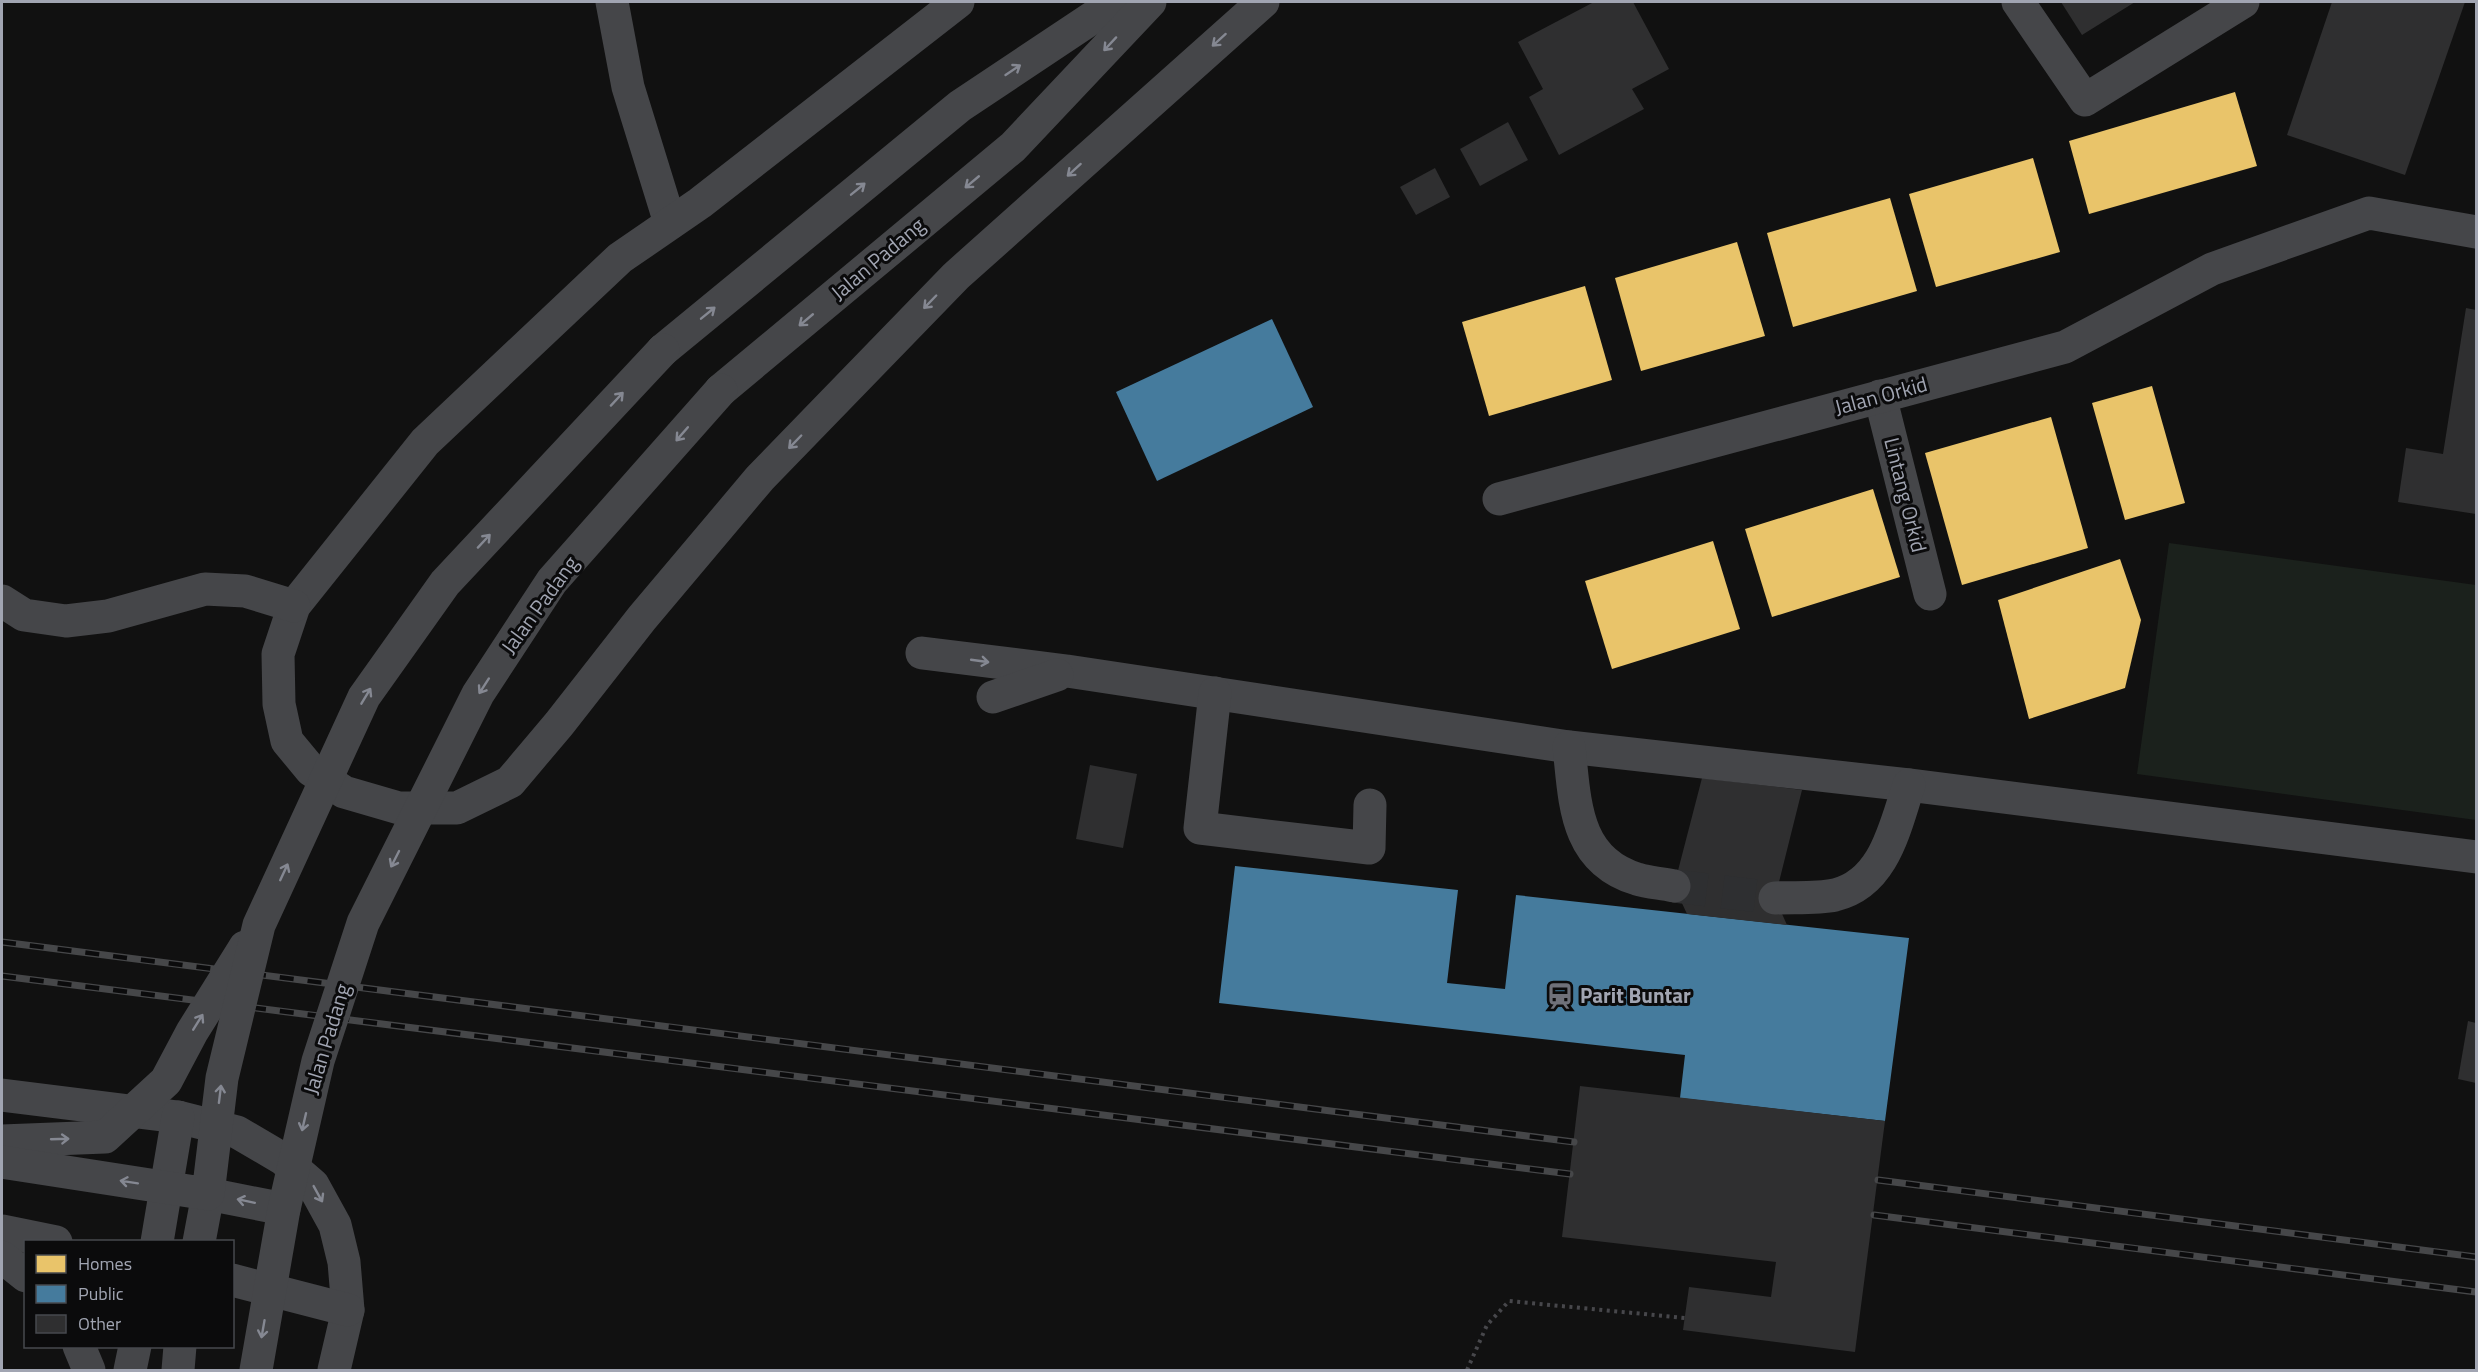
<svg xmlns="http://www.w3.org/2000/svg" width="2478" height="1372" font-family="'Titillium Web',sans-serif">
<rect width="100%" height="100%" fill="#111"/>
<path fill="#1b211c" d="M2169 543 2476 585V820L2137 774Z"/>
<g fill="#e9c46a">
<path d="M2235 92 2257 166 2089 214 2069 141Z"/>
<path d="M2033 158 2060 252 1936 287 1909 194Z"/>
<path d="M1890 198 1917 291 1793 327 1767 233Z"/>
<path d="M1737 242 1765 336 1641 371 1615 278Z"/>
<path d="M1585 286 1612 380 1489 416 1462 322Z"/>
<path d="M2152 386 2185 503 2125 520 2092 403Z"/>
<path d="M2051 417 2088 548 1962 585 1925 453Z"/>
<path d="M1873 489 1900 577 1772 617 1745 529Z"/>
<path d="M1713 541 1740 629 1612 669 1585 581Z"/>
<path d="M2120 559 2141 620 2125 688 2029 719 1998 600Z"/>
</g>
<g fill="#457b9d">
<path d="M1272 319 1313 407 1157 481 1116 392Z"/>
<path d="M1235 866 1458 890 1447 983 1505 989 1516 895 1909 938 1885 1121 1680 1098 1685 1055 1219 1003Z"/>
</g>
<g fill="#2f2f30">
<path d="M1594 2H1633L1669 69 1632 89 1644 109 1559 155 1529 97 1543 89 1518 42Z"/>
<path d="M2061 2H2135L2082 35Z"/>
<path d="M2332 2H2465L2405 175 2287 135Z"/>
<path d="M1508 122 1528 160 1480 186 1460 149Z"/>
<path d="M1435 168 1450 197 1416 215 1400 187Z"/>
<path d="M2466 308 2476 310V514L2398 502 2406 448 2443 454Z"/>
<path d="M1090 765 1137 774 1123 848 1076 839Z"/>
<path d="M1702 778 1802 790 1775 898 1787 925 1687 914 1674 886Z"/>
<path d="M2468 1021 2476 1023V1083L2458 1079Z"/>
<path d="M1580 1086 1885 1121 1855 1352 1683 1330 1689 1287 1771 1297 1776 1262 1562 1237Z"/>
</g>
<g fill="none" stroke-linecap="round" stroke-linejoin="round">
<path stroke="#2e2f31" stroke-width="33" stroke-dasharray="33 16" stroke-linecap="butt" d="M1674 886 1775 898"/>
<path stroke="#47474b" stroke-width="4" stroke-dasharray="3 4.5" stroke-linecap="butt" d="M1467 1370 1487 1325 1509 1301 1685 1318"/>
<g stroke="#454649" stroke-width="33">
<path d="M612 2 628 87 670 223"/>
<path d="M958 2 700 203 620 258 425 442 294 606 278 654 279 704 287 741 311 770 344 792 399 808H457L510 782 559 724 642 618 760 478 956 276 1263 2"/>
<path d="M2018 2 2085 100 2243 2"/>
<path d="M663 350 960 106 1116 2"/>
<path d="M721 390 1013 147 1150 2"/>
<path d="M1880 396 1930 594"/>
<path d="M1499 499 2065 347 2212 269 2369 213 2476 232"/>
<path d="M2 601 24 615 66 621 108 616 205 589 245 591 294 606"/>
<path d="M922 653 1067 671 1569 747 1909 785 2476 857"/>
<path d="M1215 693 1200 828 1369 848 1370 805"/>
<path d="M993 697 1057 675"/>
<path d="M1569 747C1575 801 1574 860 1637 879 1649 883 1662 883 1674 886"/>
<path d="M1775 898C1794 897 1816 899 1835 895 1885 883 1895 826 1909 785"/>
<path d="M2 1095 178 1117 237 1132 283 1159 313 1185 335 1225 344 1262 348 1310 334 1370"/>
<path d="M2 1231 56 1242"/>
<path d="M157 1242 178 1117"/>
<path d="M199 1242 208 1194 284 1209"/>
<path d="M2 1257 26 1276"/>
<path d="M232 1280 348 1310"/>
<path d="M79 1346 89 1370"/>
<path d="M130 1370 135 1346"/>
<path d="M178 1370 180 1346"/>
</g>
<defs>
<g id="rail">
<path d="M2 942 1574 1142"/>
<path d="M2 976 1570 1174"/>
<path d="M1878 1180 2476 1257"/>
<path d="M1874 1215 2476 1292"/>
</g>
</defs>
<use href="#rail" stroke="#464749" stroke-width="7"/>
<use href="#rail" stroke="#0b0b0c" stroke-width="4.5" stroke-dasharray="14" stroke-linecap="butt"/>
<g stroke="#454649" stroke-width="33">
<path d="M2 1141 105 1137 166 1081 192 1032 245 947"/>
<path d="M2 1162 208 1194 222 1078 259 925 364 697 445 583 663 350"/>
<path d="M256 1370 284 1209 318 1061 363 923 478 694 552 581 721 390"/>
</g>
</g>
<defs><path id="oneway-shaft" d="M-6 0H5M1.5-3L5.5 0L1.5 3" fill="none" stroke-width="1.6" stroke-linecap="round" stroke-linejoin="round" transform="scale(1.5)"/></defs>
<g stroke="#858892">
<use href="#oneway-shaft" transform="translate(1219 40) rotate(138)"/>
<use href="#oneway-shaft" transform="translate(1110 44) rotate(133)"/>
<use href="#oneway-shaft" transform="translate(1013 70) rotate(-34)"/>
<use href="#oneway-shaft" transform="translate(1074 170) rotate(138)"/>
<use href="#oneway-shaft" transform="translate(972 182) rotate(140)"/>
<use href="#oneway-shaft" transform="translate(858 189) rotate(-39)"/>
<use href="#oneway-shaft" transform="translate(930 302) rotate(134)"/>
<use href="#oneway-shaft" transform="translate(708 313) rotate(-39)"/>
<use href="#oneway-shaft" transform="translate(806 320) rotate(140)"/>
<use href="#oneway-shaft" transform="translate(617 399) rotate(-47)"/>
<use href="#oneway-shaft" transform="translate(682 434) rotate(131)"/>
<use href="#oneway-shaft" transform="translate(795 442) rotate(134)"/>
<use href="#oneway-shaft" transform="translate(484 541) rotate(-47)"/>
<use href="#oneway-shaft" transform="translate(980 661) rotate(8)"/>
<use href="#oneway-shaft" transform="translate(484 686) rotate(123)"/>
<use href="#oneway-shaft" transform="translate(366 696) rotate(-59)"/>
<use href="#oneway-shaft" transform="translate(395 859) rotate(117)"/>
<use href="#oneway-shaft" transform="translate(284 872) rotate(-65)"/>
<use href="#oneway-shaft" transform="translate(198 1022) rotate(-58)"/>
<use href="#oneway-shaft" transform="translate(220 1094) rotate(-83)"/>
<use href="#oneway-shaft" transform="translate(304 1122) rotate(103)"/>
<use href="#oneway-shaft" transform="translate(60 1139) rotate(-2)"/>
<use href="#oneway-shaft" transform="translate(129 1182) rotate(-171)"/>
<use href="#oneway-shaft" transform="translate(318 1194) rotate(61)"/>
<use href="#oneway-shaft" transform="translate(246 1201) rotate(-168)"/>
<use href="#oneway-shaft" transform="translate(263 1329) rotate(100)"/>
</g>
<defs>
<symbol id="station-bare" viewBox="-9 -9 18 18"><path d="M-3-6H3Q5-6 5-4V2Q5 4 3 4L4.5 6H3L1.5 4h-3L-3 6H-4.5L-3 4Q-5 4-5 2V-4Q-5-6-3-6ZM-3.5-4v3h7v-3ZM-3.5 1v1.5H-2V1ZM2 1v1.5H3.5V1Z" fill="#6f717a" stroke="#0b0b0c" stroke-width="2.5" paint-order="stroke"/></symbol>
</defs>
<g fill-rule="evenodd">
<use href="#station-bare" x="1541" y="977" width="38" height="38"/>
</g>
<g text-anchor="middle" stroke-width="6" stroke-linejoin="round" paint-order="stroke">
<g font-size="21" fill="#a1a5b2" stroke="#0b0b0c">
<text transform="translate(878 259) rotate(-40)" y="7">Jalan Padang</text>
<text transform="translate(1881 396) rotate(-15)" y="7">Jalan Orkid</text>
<text transform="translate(1905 495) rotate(76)" y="7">Lintang Orkid</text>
<text transform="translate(540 605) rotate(-54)" y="7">Jalan Padang</text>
<text transform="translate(327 1039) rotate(-73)" y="7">Jalan Padang</text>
</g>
<g font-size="21" font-weight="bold" fill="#a1a5b2" stroke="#0b0b0c" text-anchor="start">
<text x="1580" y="1003">Parit Buntar</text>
</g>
</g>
<rect width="2478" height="1372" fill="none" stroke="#a1a5b2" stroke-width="6"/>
<rect x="24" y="1240" width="210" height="108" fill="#0b0b0c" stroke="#47494e" stroke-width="1.5"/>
<rect x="36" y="1255" width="30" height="18" fill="#e9c46a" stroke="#47494e" stroke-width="1.5"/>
<text x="78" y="1270" font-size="18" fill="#a1a5b2">Homes</text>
<rect x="36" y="1285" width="30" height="18" fill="#457b9d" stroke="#47494e" stroke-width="1.5"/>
<text x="78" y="1300" font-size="18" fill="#a1a5b2">Public</text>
<rect x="36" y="1315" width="30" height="18" fill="#2f2f30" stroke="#47494e" stroke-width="1.5"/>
<text x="78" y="1330" font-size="18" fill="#a1a5b2">Other</text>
</svg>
